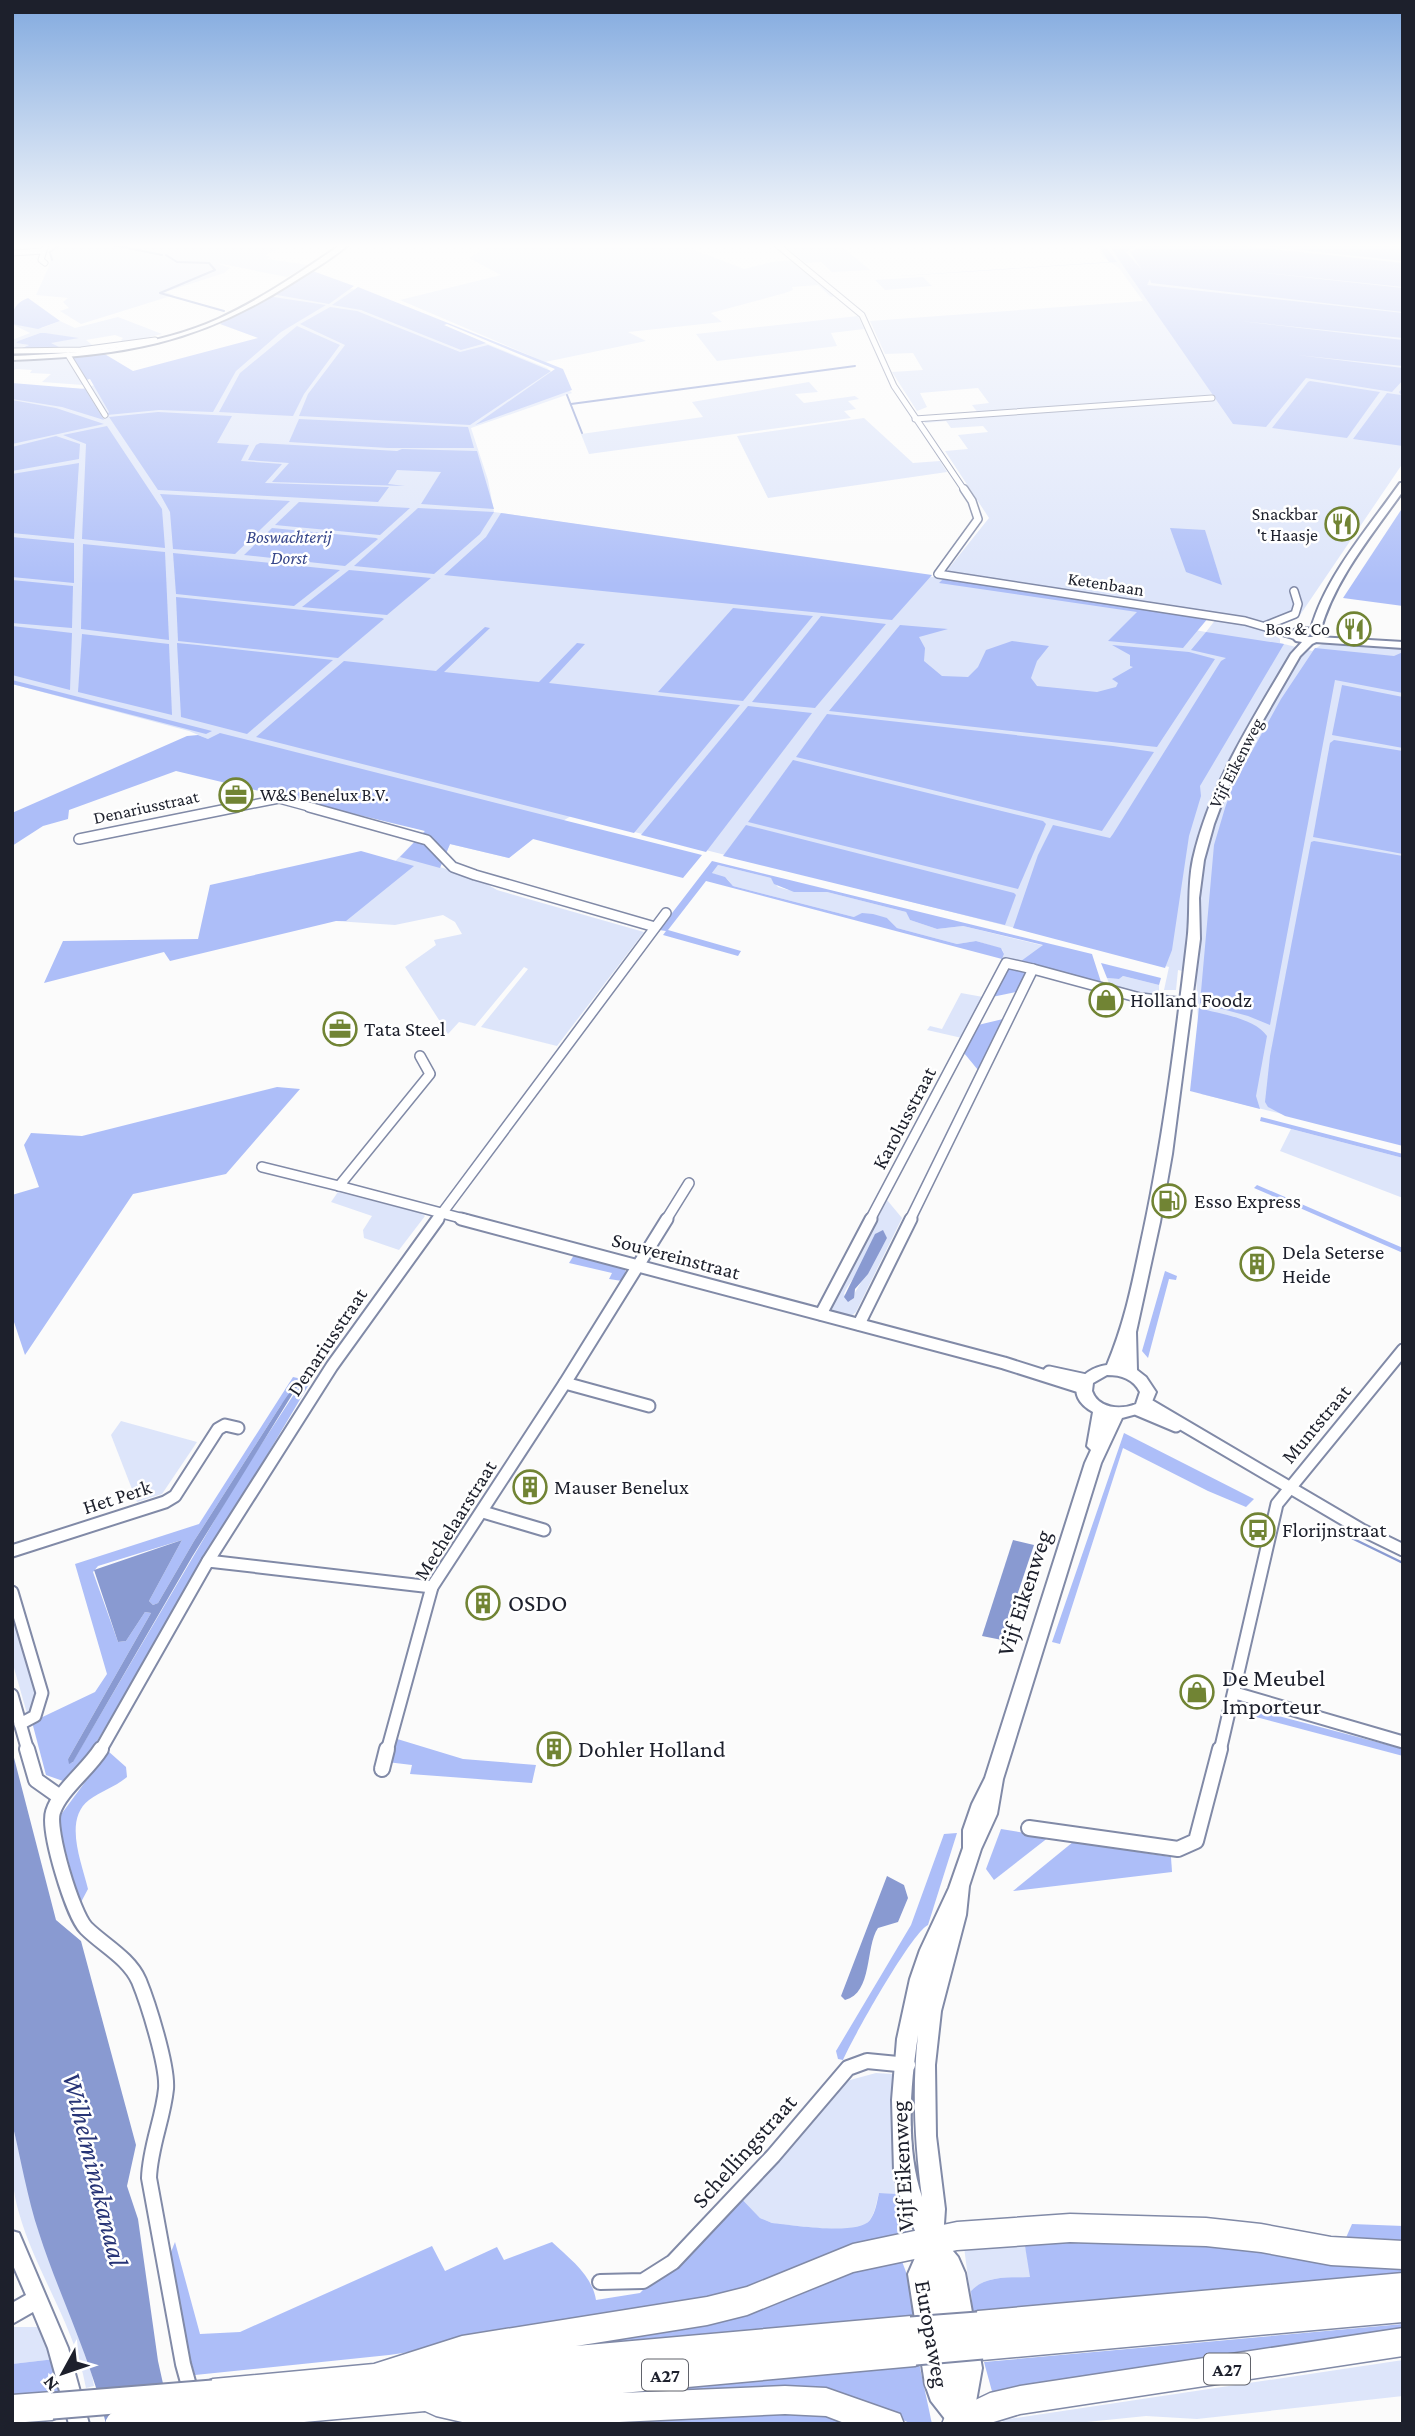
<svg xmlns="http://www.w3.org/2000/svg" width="1415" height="2436" font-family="'Crimson Pro',serif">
<rect width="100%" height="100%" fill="#fbfbfb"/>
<g fill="#dde5fa" fill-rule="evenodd">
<path d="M54 244H261L280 248 265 255 270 257 267 259 308 265 287 277 217 263 230 268 224 273 165 292 174 295 81 324 60 311 69 308 63 302 68 298 36 295 49 266Z"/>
<path d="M490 244H679L744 269 772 262 795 260 836 296 831 297 818 285 792 287 793 290 785 293 711 313 722 322 628 332 646 341 545 362 400 300 501 275 469 258Z"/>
<path d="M839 244 870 270 832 272 821 262 806 263 784 246Z"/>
<path d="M1096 244H1403V463L1300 615 1266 622 945 573 989 518 945 451 968 449 958 435 988 432 983 426 951 428 946 421 925 423 924 420 978 413 972 405 989 403 978 388 920 393 927 407 917 411 892 372 923 370 913 353 885 354 870 321 1143 301 1119 268 1103 257Z"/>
<path d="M308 271 547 368 572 393 471 428 488 480 494 512 1204 617 1195 630 1206 632 1216 619C1238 622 1263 624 1280 639V643L1312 651 1322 644 1306 646 1319 642 1330 645H1403V1144L1201 1094 1196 974 1178 970 1176 990H1164L1169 967 571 816 533 839 509 858 450 844 440 867 480 880 497 890 644 932 557 1046 481 1027 528 969 524 967 475 1026 459 1022 448 1034 405 967 436 945 434 940 462 934 455 922 443 915 395 925 336 921 425 831 189 731 12 684V384L81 389 261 338 259 304Z"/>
<path d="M923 277 932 286 885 290 875 280Z"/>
<path d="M858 316 864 329 831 333 837 346 717 361 696 334Z"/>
<path d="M118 317 162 334 124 343 121 340 123 338 115 335 86 340 96 348 58 350 48 343 76 338 40 333 18 341 16 343 30 345 12 350V340L30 333 12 324 42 328 60 321 75 328Z"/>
<path d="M66 358 83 385 42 382 51 374 30 373 32 370 16 369 12 371V360Z"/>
<path d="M809 382 818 392 795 394 804 403 855 396 859 399 848 401 856 409 844 411 851 418 589 454 581 434 703 417 692 402Z"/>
<path d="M864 418 913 463 940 461 947 472 768 498 737 436Z"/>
<path d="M718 865 771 878 778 887 788 890 827 892 906 912 910 920 937 929 963 926 1045 946 1017 964 1002 959 1004 954 1002 949 976 941 957 944 897 928 887 918 854 917 733 886 727 879 712 873Z"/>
<path d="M1123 976 1159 985V991L1144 996 1110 986 1107 978 1119 979Z"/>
<path d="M961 993 983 997 962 1038 927 1030 930 1026 942 1029Z"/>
<path d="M1291 1129 1403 1158V1198L1280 1151Z"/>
<path d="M338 1192 420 1213 425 1216 399 1250 364 1238 363 1230 372 1216 331 1202Z"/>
<path d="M887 1200 902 1218 856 1312 850 1317 835 1315 832 1311 833 1305ZM882 1231 887 1238 850 1301 844 1294C847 1286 852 1281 856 1274 865 1262 869 1246 877 1233Z"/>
<path d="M121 1421 197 1442 162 1494 137 1502 111 1435Z"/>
<path d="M12 1609 38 1698 33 1714 28 1717 12 1661Z"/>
<path d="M876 2073 893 2074 892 2124 900 2194 879 2193C876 2203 875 2217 866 2224 853 2235 791 2225 772 2223L760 2218 737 2194 836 2091 850 2080Z"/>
<path d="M12 2123 39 2232 89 2360 94 2386 86 2388C75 2326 36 2273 19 2213 10 2184 12 2154 12 2123Z"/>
<path d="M1024 2240 1031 2277C1009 2278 986 2275 971 2291V2301L964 2247Z"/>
<path d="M12 2327H38L46 2334 55 2359 12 2364Z"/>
<path d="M1403 2360V2396L1197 2419 1146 2416 1067 2424H1003L1002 2420Z"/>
</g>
<g fill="#adbef8" fill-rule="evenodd">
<path d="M1097 244H1104L1117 262 870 278 1109 262Z"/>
<path d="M1108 244H1127L1118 247 1141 244 1126 252 1142 270 1130 252 1145 244H1227L1403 263V287L1228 269 1403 288V312L1151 283 1150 279 1147 285 1403 313V338L1240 321 1403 340V366L1297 355 1403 368V380L1392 392 1306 378 1266 427 1233 424Z"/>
<path d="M1241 244H1403V261L1252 245Z"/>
<path d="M310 270 354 286 329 304 271 294Z"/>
<path d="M358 287 563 369 572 390 475 425 555 369 447 324 444 325 486 343 461 350 361 310 332 305Z"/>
<path d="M267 296 326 305 281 332 236 371 213 412 159 410 107 415 109 412 90 379 86 380 72 357 103 353 133 371 258 338 220 324Z"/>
<path d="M28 298 60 321 38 329 12 324C12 310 15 303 28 298Z"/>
<path d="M330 307 357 311 460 352 488 345 551 371 470 425 299 416 308 394 345 345 300 324Z"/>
<path d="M297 326 340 345 304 394 293 416 219 412 240 373Z"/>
<path d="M40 333H45L79 338 51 343 61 348 17 350 29 345 16 343 18 341Z"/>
<path d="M1308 382 1310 381 1380 392 1347 438 1272 428Z"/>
<path d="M12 383 85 389 104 420 62 407 12 399Z"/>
<path d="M1403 387V446L1353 439 1387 393 1401 395 1399 392Z"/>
<path d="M12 400 56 408 104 424 12 444Z"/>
<path d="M158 412 232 416 217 443 249 445 241 461 282 464 265 483 389 487 378 502 158 490 109 417Z"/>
<path d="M299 419 468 427 474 448H388L289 442Z"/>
<path d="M107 426 162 509 165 548 82 539 86 444 63 435Z"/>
<path d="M56 436 80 444 79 459 12 471V447Z"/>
<path d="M260 443 397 451 402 449 477 451 494 509 421 504 441 472 397 470 388 484 405 486 272 482 289 463 248 460 256 445Z"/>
<path d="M79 463 74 539 12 533V474Z"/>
<path d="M160 494 290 501 235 554 173 549 170 512Z"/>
<path d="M299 502 410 508 380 535 275 525Z"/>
<path d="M1403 507V606L1343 598Z"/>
<path d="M418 508 494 512 480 534 434 574 354 566Z"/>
<path d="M501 513 932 575 892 620 444 575 486 537Z"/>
<path d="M272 528 376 538 378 539 345 566 244 555Z"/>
<path d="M1170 528 1205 530 1222 585 1186 572Z"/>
<path d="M12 537 74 543V583L12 577Z"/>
<path d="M83 544 165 552 169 640 81 629Z"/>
<path d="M173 553 340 570 294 606 176 594Z"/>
<path d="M349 570 360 571 431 578 387 615 302 607Z"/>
<path d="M945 577 1209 617 1183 648 1108 641 1137 612 939 583Z"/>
<path d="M12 580 73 586 72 628 12 623Z"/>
<path d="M176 597 382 618 384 619 338 658 178 641Z"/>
<path d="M733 608 813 616 743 701 658 692Z"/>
<path d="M821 616 886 624 815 708 752 702Z"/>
<path d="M900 625 948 629 919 637 925 648 924 661 942 676 968 677 978 667 986 650 1012 641 1049 646 1037 661 1031 678 1037 686 1097 692 1116 687 1118 683 1112 679 1133 667 1130 666V655L1112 645 1189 652 1215 659 1157 747 829 711Z"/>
<path d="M12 626 72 633 70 690 12 675Z"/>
<path d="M485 627 490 628 444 672 539 682 577 643 585 644 549 683 740 705 634 833 256 737 344 661 436 671Z"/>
<path d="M1206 632 1284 644 1200 786 1201 796 1189 836 1172 950 1165 968 1013 928 1038 855 1053 825 1110 838 1113 834 1221 661 1226 658 1191 650Z"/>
<path d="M82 634 169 644 172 715 78 692Z"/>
<path d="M177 643 198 645 333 660 247 734 181 717Z"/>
<path d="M1315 648 1394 656 1403 652V693L1335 680 1270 1025 1248 1016 1200 1003 1214 845 1225 808 1233 785 1281 699Z"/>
<path d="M12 680 212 731 206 734 12 684Z"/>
<path d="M1342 685 1403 697V748L1332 735Z"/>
<path d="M748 706 812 713 706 852 641 835Z"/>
<path d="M827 714 1113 746 1154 752 1102 831 796 757Z"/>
<path d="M220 733 702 855 683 878 533 839 509 858 450 844 440 868 400 857 425 831 176 771 69 810 68 819 43 826 12 846V813L187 736 198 735 208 739Z"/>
<path d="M1334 740 1403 751V854L1313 837 1330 743Z"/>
<path d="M793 760 1043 821 1046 824 1018 889 748 822Z"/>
<path d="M746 825 1014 893 1016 895 1005 925 723 856Z"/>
<path d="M1314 841 1403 856V1146L1285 1116 1268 1107 1265 1102 1270 1056 1311 842Z"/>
<path d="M361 851 414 866 346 921H336L170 961 164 952 44 983 63 941 198 939 210 885Z"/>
<path d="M712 861 1092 954 1101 982 1098 984 1017 964 1043 945 963 926 937 929 910 920 906 912 827 892H794L774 884 771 878 718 865 712 873 725 877 733 886 854 917 862 913 873 914 887 918 897 928 957 944 976 941 1001 948 1004 954 1002 959 706 881 668 930 741 951 738 956 663 935 666 931 659 930Z"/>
<path d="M1101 963 1161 978 1159 985 1123 976 1119 979 1107 978Z"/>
<path d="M1009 969 1021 970 1025 974 1016 992 992 997 1005 971Z"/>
<path d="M1199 1008C1219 1014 1255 1018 1267 1036L1256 1096 1260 1109 1190 1091Z"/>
<path d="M1003 1019 978 1070 964 1053 978 1025Z"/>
<path d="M277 1087 300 1089 226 1174 133 1194 25 1355 12 1316V1195L39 1187 24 1145 31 1133 82 1136Z"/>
<path d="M1261 1117 1403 1154V1158L1260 1121Z"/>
<path d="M1257 1185 1403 1248V1253L1254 1188Z"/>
<path d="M574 1255 625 1269 626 1274 622 1281 609 1279 612 1273 569 1263Z"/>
<path d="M1165 1271 1177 1276 1176 1280 1169 1279 1148 1358 1142 1351Z"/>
<path d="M293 1377 311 1381 96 1743 79 1770 63 1781 46 1775 32 1722 95 1692 107 1674 75 1564 199 1524ZM300 1385 240 1477 72 1763 68 1759 151 1613 145 1612 126 1641 118 1642 93 1572 98 1566 182 1540 149 1601 153 1605 158 1603 194 1541 281 1405Z"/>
<path d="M1124 1433 1254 1499 1246 1507 1208 1491 1123 1448 1060 1644 1052 1642Z"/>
<path d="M1256 1710 1403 1749V1756L1256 1717Z"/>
<path d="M394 1738 463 1759 536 1765 532 1783 410 1774 412 1765 387 1762Z"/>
<path d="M108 1751 126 1767 127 1777C115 1787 101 1791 89 1800 63 1820 82 1863 88 1889L80 1904 57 1820Z"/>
<path d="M1001 1829 1049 1837 994 1880 986 1869Z"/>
<path d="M957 1833 928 1925C912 1932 852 2039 843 2060L838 2059 836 2051 911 1925 944 1834Z"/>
<path d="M1073 1842 1171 1857 1172 1872 1013 1891Z"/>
<path d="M879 2193 900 2194 906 2233 759 2291 479 2342 389 2355 195 2375 179 2319 171 2252 175 2242 200 2334 240 2332 432 2246 445 2271 497 2247 504 2260 552 2242C570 2259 592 2275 596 2300L640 2293 737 2194 760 2218 772 2223C792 2225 859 2236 870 2220 876 2212 877 2201 879 2193Z"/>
<path d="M1352 2224 1403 2226V2240H1345Z"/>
<path d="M1084 2237 1403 2257V2274L972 2313 971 2291C986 2275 1009 2278 1030 2277L1024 2240Z"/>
<path d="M899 2253 910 2283 915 2317 641 2343 512 2350Z"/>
<path d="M1403 2324V2337L993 2395 984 2362Z"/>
<path d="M55 2359 61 2392 12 2396V2364Z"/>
<path d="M919 2363 932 2424H912L852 2398 541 2400Z"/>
<path d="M820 2413 858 2424H416Z"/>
</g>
<g fill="#899ad1">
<path d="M883 1230 887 1238 868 1274 855 1289 854 1298 848 1302 844 1297 875 1234Z"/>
<path d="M300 1382 192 1557 73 1762 69 1764 68 1759 151 1613 145 1612 126 1641 118 1642 94 1570 182 1540 149 1601 153 1605 158 1603 194 1541 281 1405 296 1383Z"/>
<path d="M1013 1540 1034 1545 1002 1640 982 1636Z"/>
<path d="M12 1750 56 1920 81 1941 136 2145 127 2186 138 2219 158 2361 172 2424H106C91 2358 60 2298 39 2233 27 2197 21 2159 12 2123Z"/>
<path d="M887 1876 904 1885 908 1898 898 1922 878 1928C865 1947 873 1993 845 2000L841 1996Z"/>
</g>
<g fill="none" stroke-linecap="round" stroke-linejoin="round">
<g stroke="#899ad1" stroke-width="2">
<path d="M108 244 162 255"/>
<path d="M166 255 177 262 209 263 215 270 160 293 224 311"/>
<path d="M52 260 50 252 61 244"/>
<path d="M567 395 582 433"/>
<path d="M571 404 855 366"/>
</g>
<path stroke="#899ad1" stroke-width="2.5" d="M1331 1528 1403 1563"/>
<defs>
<g id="minor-far4">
<path d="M776 244 862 315 894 386 965 491"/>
<path d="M12 253 43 251"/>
<path d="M45 263 41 260 46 244"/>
<path d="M12 351 81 350 155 340"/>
<path d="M68 355 105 415"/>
<path d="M915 419 1212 398"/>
</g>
<g id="minor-far3">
<path d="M964 489 972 501 978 519 938 574 1245 621 1293 635"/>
<path d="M1265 626 1295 614 1298 604 1294 591"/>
<path d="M228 809 279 799 316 809"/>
</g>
<g id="minor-far2">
<path d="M309 807 427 840 453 867 475 875 655 927"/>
<path d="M79 839 237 807"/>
<path d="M420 1056 430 1074 339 1186 468 1220"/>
<path d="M262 1167 339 1186"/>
<path d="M437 1220 666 913"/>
<path d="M666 1220 689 1183"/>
<path d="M870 1220 1006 963 1033 969"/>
<path d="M910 1220 1033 969 1140 998 1177 1002"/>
</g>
<g id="minor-far1">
<path d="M461 1219 1004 1363 1083 1388"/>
<path d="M821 1314 871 1219"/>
<path d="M859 1324 911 1219"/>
<path d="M1049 1372 1086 1380"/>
<path d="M565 1383 649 1406"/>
<path d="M1146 1403 1362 1530 1403 1550"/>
<path d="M1138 1410 1176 1426"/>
<path d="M483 1512 544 1530"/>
<path d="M12 1551 165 1502 175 1496 218 1429 225 1425 238 1428"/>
<path d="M208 1561 432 1587"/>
<path d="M12 1592 42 1693 35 1716 20 1724"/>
<path d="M1235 1693 1403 1742"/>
<path d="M12 1695 28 1751"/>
<path d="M100 1751 208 1561 332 1366 438 1219"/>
<path d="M387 1751 432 1587 565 1383 667 1219"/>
<path d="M1220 1751 1277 1504 1403 1350"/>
</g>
<g id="minor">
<path d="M27 1749 36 1780 60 1797"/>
<path d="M101 1749C88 1770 60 1790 53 1812 47 1830 73 1915 86 1928 103 1945 129 1958 139 1981 148 2003 168 2066 166 2089 163 2119 150 2147 149 2178L183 2364 191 2393"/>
<path d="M382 1769 387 1749"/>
<path d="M1029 1828 1178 1849 1196 1841 1220 1749"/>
<path d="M600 2282 643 2281 673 2262 773 2156 848 2068 867 2061 908 2065"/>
</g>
<g id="tertiary">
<path d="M1318 637 1403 642V648L1315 642 1314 640Z"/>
<path d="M12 2231 19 2233 68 2348 89 2424H69L48 2348 33 2312 12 2324V2303L26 2295 12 2263Z"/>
</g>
<g id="secondary">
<path d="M342 244H349C332 259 311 271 292 283 197 344 123 356 12 360V356C82 353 153 348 218 319 262 299 302 271 342 244Z"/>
<path d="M1400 483H1403V491C1372 535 1334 580 1320 632L1325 638 1312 644 1300 656 1262 722 1227 789 1214 824 1204 860 1199 898 1200 939 1172 1154 1160 1222 1136 1332 1137 1370 1146 1377 1156 1392 1148 1411 1122 1418 1101 1463 1003 1779 997 1814 981 1849 969 1886 966 1915 941 2011 935 2065 936 2136 945 2209 943 2239 958 2257 965 2273 982 2368 972 2424H949L931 2401 925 2384 908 2274 921 2244 901 2200 894 2171 892 2100 897 2039 910 1979 920 1950 949 1888 963 1848V1830L972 1804 985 1778 1085 1463 1091 1450 1087 1446 1093 1412C1062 1395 1079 1369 1107 1365 1124 1324 1131 1290 1140 1247 1162 1148 1175 1045 1187 943 1191 915 1187 887 1193 859 1210 784 1253 719 1291 654L1302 642 1296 641 1288 633 1300 627 1311 629C1325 577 1369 527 1400 483ZM1301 633 1312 634 1314 637H1302L1299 634ZM1107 1375C1122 1375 1133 1379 1140 1392L1136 1404C1121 1410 1098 1409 1092 1391L1093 1383ZM918 2035C912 2090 915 2143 922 2197 905 2147 910 2086 918 2035Z"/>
</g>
<g id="motorway">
<path d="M1070 2214 1206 2218 1261 2224 1331 2237 1403 2241V2269L1331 2265 1261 2252 1206 2246 1070 2242 957 2250 853 2272 747 2315 707 2325 576 2346 911 2316 921 2320 925 2330 921 2340 925 2342 929 2352 925 2362 915 2366 622 2393 785 2386 826 2388 900 2414 904 2424H847L826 2416 785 2414 578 2424H471L436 2416 425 2411 282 2424H208L204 2415 208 2406 203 2403 199 2393 203 2383 213 2379 374 2364 462 2336 707 2297 747 2287 853 2244 957 2222Z"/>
<path d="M1403 2273V2322L982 2360 972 2356 968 2346 972 2336 968 2335 964 2325 968 2315 978 2311Z"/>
<path d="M1403 2328V2356L1020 2414 987 2424H942L946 2414 990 2393 1020 2386Z"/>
<path d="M52 2392 62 2396 66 2406 62 2416 52 2420 12 2423V2395Z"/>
</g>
</defs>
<use href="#minor-far4" stroke="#818aa7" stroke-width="7"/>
<use href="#minor-far3" stroke="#818aa7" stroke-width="10"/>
<use href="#minor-far2" stroke="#818aa7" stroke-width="12"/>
<use href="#minor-far1" stroke="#818aa7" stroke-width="15"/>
<use href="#minor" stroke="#818aa7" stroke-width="18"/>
<use href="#tertiary" stroke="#818aa7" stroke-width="4"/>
<use href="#secondary" stroke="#818aa7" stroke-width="4"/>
<use href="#motorway" stroke="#818aa7" stroke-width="3"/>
<use href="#minor-far4" stroke="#fff" stroke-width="5"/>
<use href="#minor-far3" stroke="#fff" stroke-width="7"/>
<use href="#minor-far2" stroke="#fff" stroke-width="9"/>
<use href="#minor-far1" stroke="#fff" stroke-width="11"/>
<use href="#minor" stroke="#fff" stroke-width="14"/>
<use href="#tertiary" fill="#fff" fill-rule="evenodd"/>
<use href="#secondary" fill="#fff" fill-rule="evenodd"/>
<use href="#motorway" fill="#fff" fill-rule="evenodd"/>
<defs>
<g id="motorway-bridge">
<path d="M911 2330 978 2325"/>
<path d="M915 2352 982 2346"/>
<path d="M52 2406 213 2393"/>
<path d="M118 2424 219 2415"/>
</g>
</defs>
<use href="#motorway-bridge" stroke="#818aa7" stroke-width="29" stroke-linecap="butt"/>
<use href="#motorway-bridge" stroke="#fff" stroke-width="25"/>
</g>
<linearGradient id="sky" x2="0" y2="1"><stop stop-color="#82aadf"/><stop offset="0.42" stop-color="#fdfdfd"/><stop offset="1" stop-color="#fdfdfd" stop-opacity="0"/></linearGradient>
<rect width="1415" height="585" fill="url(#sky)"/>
<defs>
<symbol id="restaurant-ring" viewBox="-11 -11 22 22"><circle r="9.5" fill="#fff" stroke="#718434" stroke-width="1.5"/><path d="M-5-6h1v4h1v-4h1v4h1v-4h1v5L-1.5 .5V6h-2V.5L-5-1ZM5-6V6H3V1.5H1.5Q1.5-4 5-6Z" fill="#718434"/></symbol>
<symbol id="office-ring" viewBox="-11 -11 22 22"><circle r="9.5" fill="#fff" stroke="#718434" stroke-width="1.5"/><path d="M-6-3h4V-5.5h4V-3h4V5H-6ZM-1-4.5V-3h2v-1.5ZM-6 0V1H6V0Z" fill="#718434"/></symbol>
<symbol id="shop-ring" viewBox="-11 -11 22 22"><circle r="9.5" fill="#fff" stroke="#718434" stroke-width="1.5"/><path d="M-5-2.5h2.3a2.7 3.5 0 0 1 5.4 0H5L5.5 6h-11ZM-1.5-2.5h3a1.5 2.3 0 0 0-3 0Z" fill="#718434"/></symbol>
<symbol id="fuel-ring" viewBox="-11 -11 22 22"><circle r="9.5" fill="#fff" stroke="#718434" stroke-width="1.5"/><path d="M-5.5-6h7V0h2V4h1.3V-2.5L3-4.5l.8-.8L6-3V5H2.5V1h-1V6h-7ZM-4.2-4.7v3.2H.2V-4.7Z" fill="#718434"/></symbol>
<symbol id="building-ring" viewBox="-11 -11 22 22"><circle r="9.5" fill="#fff" stroke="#718434" stroke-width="1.5"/><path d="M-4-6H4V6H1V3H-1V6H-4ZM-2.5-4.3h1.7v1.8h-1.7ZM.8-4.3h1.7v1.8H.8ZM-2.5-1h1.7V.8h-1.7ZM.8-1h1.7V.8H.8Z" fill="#718434"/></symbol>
<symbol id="bus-ring" viewBox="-11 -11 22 22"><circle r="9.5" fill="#fff" stroke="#718434" stroke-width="1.5"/><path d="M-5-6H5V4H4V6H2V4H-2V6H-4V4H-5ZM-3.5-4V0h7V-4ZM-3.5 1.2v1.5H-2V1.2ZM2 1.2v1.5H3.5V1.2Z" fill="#718434"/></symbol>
</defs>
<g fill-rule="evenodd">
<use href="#restaurant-ring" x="1323" y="505" width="38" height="38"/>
<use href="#restaurant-ring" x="1335" y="610" width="38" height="38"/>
<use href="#office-ring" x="217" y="776" width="38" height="38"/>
<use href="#shop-ring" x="1087" y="981" width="38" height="38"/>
<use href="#office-ring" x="321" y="1010" width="38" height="38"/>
<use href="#fuel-ring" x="1150" y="1182" width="38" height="38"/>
<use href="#building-ring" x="1238" y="1245" width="38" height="38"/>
<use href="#building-ring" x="511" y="1468" width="38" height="38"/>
<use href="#bus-ring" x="1239" y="1511" width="38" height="38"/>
<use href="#building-ring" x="464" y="1584" width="38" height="38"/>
<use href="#shop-ring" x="1178" y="1673" width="38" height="38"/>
<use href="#building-ring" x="535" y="1730" width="38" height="38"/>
</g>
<g text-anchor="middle" stroke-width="5" stroke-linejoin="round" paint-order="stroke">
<g font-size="18" fill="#1d202c" stroke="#fff" text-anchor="end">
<text x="1318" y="520">Snackbar<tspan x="1318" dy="21">'t Haasje</tspan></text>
<text x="1330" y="635">Bos &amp; Co</text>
<text x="260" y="801" text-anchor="start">W&amp;S Benelux B.V.</text>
</g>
<g font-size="18" font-style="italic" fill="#37478b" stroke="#fff">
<text x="289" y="543">Boswachterij<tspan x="289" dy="21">Dorst</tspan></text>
</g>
<g font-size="18" fill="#1d202c" stroke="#fff">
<text transform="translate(1106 584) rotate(9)" y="6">Ketenbaan</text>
<text transform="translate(1236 763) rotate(-63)" y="6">Vijf Eikenweg</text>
<text transform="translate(146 807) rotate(-12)" y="6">Denariusstraat</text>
</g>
<g fill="#fff" stroke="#61636b" stroke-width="2">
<rect x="1204" y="2353.5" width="46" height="31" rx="5"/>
<rect x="642" y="2359.5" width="46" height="31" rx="5"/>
</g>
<g font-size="19" font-weight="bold" fill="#1d202c">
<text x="1227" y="2376">A27</text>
<text x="665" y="2382">A27</text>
</g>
<g font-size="21" fill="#1d202c" stroke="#fff" text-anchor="start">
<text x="1130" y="1007">Holland Foodz</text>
<text x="364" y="1036">Tata Steel</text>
<text x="1194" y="1208">Esso Express</text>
<text x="1282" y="1259">Dela Seterse<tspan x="1282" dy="24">Heide</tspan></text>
<text x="554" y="1494">Mauser Benelux</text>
<text x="1282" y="1537">Florijnstraat</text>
</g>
<g font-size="21" fill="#1d202c" stroke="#fff">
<text transform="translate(904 1118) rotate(-62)" y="7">Karolusstraat</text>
<text transform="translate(676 1256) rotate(15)" y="7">Souvereinstraat</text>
<text transform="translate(327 1342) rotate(-56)" y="7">Denariusstraat</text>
<text transform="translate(1316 1424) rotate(-50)" y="7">Muntstraat</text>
<text transform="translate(117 1497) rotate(-18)" y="7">Het Perk</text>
<text transform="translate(455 1520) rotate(-58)" y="7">Mechelaarstraat</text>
</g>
<g font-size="24" fill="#1d202c" stroke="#fff">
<text transform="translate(1024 1593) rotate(-72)" y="8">Vijf Eikenweg</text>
<text transform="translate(744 2151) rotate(-48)" y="8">Schellingstraat</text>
<text transform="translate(902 2166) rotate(-93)" y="8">Vijf Eikenweg</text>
<text transform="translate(932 2334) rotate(80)" y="8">Europaweg</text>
</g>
<g font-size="24" fill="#1d202c" stroke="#fff" text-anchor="start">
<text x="508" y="1611">OSDO</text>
<text x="1222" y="1686">De Meubel<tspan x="1222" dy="28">Importeur</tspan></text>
<text x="578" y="1757">Dohler Holland</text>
</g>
<g font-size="28" font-style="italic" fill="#273476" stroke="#fff">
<text transform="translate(96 2169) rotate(76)" y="10">Wilhelminakanaal</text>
</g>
</g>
<rect width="1415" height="2436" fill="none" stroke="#1d202c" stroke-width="28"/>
<g transform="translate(63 2373) rotate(230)" stroke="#ffffff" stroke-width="5" paint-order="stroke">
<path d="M0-5L12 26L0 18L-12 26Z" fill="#1d202c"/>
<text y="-10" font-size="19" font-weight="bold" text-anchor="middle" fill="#1d202c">N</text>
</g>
</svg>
